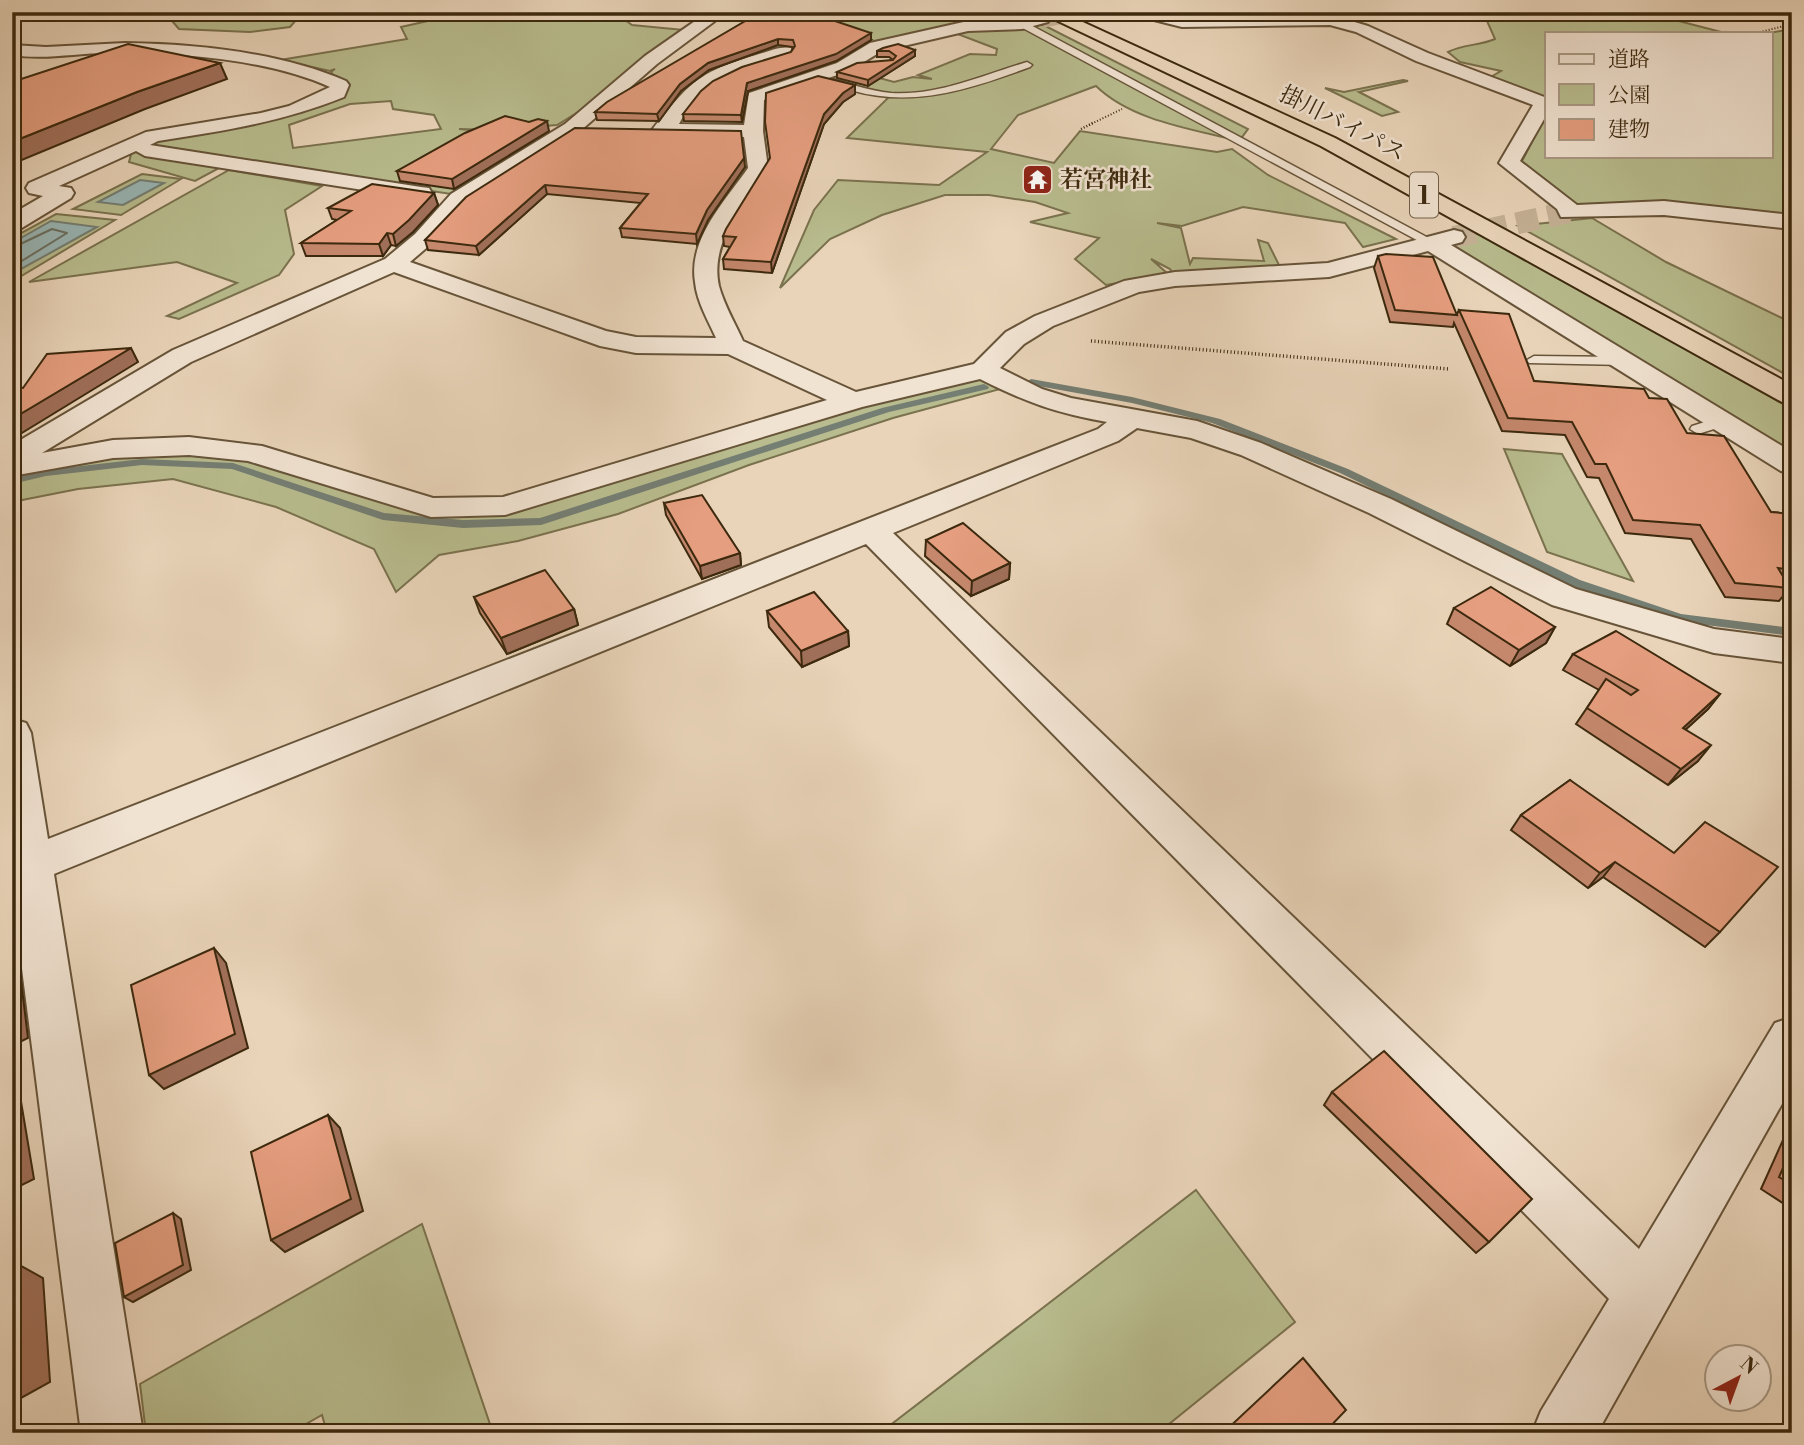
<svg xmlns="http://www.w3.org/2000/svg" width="1804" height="1445" font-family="'Libre Bodoni','Noto Serif JP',serif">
<rect width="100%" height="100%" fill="#e9d4b9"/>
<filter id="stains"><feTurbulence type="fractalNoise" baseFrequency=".00286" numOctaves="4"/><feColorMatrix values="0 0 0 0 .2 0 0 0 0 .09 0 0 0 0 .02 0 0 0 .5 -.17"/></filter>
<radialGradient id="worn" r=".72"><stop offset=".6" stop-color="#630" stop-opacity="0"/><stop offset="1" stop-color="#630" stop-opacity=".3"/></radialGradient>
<g fill="#b8bc8e" stroke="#7a724e" stroke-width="2" fill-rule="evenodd">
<path d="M158 12H303L290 27 250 32 179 29 166 14Z"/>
<path d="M455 12H614L632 25 684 30 624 84 557 125 494 130 459 129 491 132 424 164 489 174 451 194 232 161 195 181 129 162 133 147 164 135 278 118 340 85 331 72 335 69 330 71 280 60 407 39 401 27 450 16ZM391 101 393 109 434 115 441 129 293 148 289 125 350 104Z"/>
<path d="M741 12H1018L1248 129 1239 141C1192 129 1132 121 1096 86L1018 115 991 149 1054 163 1080 131 1217 152 1232 149 1268 175 1396 239 1363 247 1345 223 1243 207 1182 226 1157 223 1181 228 1190 264 1193 258 1264 261 1258 240 1268 243 1280 267 1174 275 1170 269 1151 259 1168 274 1106 285 1075 259 1099 238 1030 222 1068 213 1035 202 989 195H945L882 215 830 239 780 288 814 210 838 180 939 185 987 152 847 138 888 98 825 78 850 70 894 82 913 77 932 79 918 75 970 54 996 55 997 49 942 28 864 47 856 51 793 28 778 14Z"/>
<path d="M1483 12H1644L1725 33H1547V99L1489 78 1501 71 1460 62 1448 52C1463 44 1479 46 1495 39Z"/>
<path d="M1792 29V217L1573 205 1521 163 1547 113V156H1771L1769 33Z"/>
<path d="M1403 80 1408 81 1359 92 1398 112 1382 116 1325 88 1344 92Z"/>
<path d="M229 170 322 186 285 210 294 254 279 275 179 319 167 316 237 283 177 262 29 282Z"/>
<path d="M142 174 181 179 121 215 73 209Z"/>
<path d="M56 214 115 220 18 278 12 277V238Z"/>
<path d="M1592 218 1666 262 1792 323V378L1518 226Z"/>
<path d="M1480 233 1792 409V459L1430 243Z"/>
<path d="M976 372 1004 388 893 418 749 465 618 514 518 541 439 555 396 592 374 549 276 507 173 479 78 489 12 502V468L50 461 217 448 431 508 505 506Z"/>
<path d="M1504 449 1562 454 1633 581 1547 552Z"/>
<path d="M1196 1190 1295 1322 1158 1433H880Z"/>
<path d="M422 1224 493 1433H327L322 1415 290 1433H146L140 1384Z"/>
</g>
<g fill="#99b7b7" stroke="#747e73" stroke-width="2">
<path d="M140 180 164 183 123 205 98 202Z"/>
<path d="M51 221 97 227 12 274V243Z"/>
</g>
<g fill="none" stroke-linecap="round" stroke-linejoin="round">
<path stroke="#6a7062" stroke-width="2" d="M12 248 52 229 67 233 12 267"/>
<g fill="#747e73" fill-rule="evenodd">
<path d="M1031 379 1132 397 1220 419 1348 469 1580 580 1681 614 1792 628V636L1675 621 1572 586 1340 473 1212 423 1132 403 1027 384 1026 382Z"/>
<path d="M984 384 989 387 988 389 889 412 541 525 463 528 383 520 232 469 142 465 46 476 12 484V478L46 470 142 459 233 463 384 513 463 520 540 518 882 408Z"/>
</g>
<path stroke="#c6b297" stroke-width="18" stroke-dasharray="18 9" stroke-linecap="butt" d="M1042 19 1075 12"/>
<path stroke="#c6b297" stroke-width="22" stroke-dasharray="22 10" stroke-linecap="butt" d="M1454 237 1569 212"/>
<defs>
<g id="lane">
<path d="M1019 22H1025L1436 242 1434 245H1426L1019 26Z"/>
<path d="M1027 62 1032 65 1030 67C973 88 915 108 854 91 844 89 831 86 823 81L828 78C849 83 869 91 891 93 938 96 983 75 1027 62Z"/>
<path d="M1534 356 1624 357 1631 361 1624 365 1529 363 1527 360Z"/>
<path d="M1721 417 1727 419 1729 422 1727 425 1698 434 1690 429 1692 426Z"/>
</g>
<g id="street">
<path d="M708 12H727L657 64 579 132 467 204 431 244 410 262 606 331 636 337 716 338C708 320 697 302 695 282 688 239 725 201 748 168L744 137 655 134 652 130C690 82 698 72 759 54 770 51 781 46 791 48L793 52 791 56C746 69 702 79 679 124L744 125 749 93 837 63 870 43 968 21 1048 16 1050 19 1048 22 1022 29 968 31 882 51 849 71 764 100 763 131 768 168C746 202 709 241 719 286 724 305 735 323 743 341L856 392 974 364 1006 332 1035 316 1124 281 1175 272 1328 263 1454 230 1462 232 1465 237 1462 242 1451 245 1792 452V474L1781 471 1428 251 1329 277 1175 286 1139 292 1053 326 1024 344 1000 368 1042 389 1071 398 1197 421 1261 443 1391 499 1576 589 1714 629 1792 639V663L1714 653 1552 605 1369 513 1241 455 1191 438 1137 428 1118 441 893 533 1639 1249 1775 1023 1792 1017V1086L1597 1433H1532L1541 1411 1609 1299 866 544 54 874 143 1433H81L12 890V719L26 723 31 733 48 839 1098 429 1107 422C1057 413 1025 402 980 379L862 407 505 515 431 517 248 461 189 455 113 458 12 476V445L173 350 385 259 415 234 451 194 565 124 645 56ZM394 272 600 346 636 353 728 354 827 400 503 497 433 498 262 446 189 437 113 440 42 453 191 362Z"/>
<path d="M1132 12H1161L1182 17 1314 13 1331 15 1368 26 1428 53 1547 98V114L1520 161 1577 205 1664 201 1792 215V229L1664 215 1561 217 1557 209 1499 163 1533 105 1416 61 1356 32 1330 25 1182 27 1134 15Z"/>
<path d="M125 43C197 44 279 52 346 81L349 85 344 97C282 122 224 131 158 141L150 145 421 187 429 188 432 193 429 198 421 199 145 156 136 151 59 186 71 188 74 193 71 198 20 229 12 231V214L43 196 29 193 26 188 29 183 146 132 261 113 289 106 330 87C267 59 178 52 109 53 76 53 45 60 12 55V45L46 47Z"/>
</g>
<path id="highway" d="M1039 12H1061L1335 138 1792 385V404L1782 402 1321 146Z"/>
</defs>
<use href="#lane" stroke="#675439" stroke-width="3"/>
<use href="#street" stroke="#675439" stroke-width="4"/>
<use href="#highway" stroke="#3c290e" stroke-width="4"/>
<g stroke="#3c290e" stroke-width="2" stroke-dasharray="1 2" stroke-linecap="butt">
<path d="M1438 12 1548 18 1549 12"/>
<path d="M450 16 454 12"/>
<path d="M1757 33 1792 24"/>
<path d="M1089 125 1122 109"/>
</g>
<path stroke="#3c290e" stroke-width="2.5" stroke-dasharray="1 2" stroke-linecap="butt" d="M1081 129 1093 123"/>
<path stroke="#3c290e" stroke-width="3.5" stroke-dasharray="1 2.5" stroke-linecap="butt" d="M1091 341 1449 369"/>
<use href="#lane" fill="#f1e3d2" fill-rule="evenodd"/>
<use href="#street" fill="#f1e3d2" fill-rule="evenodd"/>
<use href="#highway" fill="#e9d4b9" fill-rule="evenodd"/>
</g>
<g fill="#c5886d" stroke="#3c290e" stroke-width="2">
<path d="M759 13 871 40 836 61 748 91 742 122 684 121 683 114 791 52 793 47 778 45 709 70 681 91 659 121 597 120 595 112Z"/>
<path d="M915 50V56L868 86 837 78V72L893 60 889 57H877V51Z"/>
<path d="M855 85V94L843 102 824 124 772 273 724 269 723 259 730 247 724 246 723 236Z"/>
<path d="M575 128 745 167 708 220 697 244 622 237 620 228 641 203 547 194 479 255 428 250 425 240Z"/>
<path d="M549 131 454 189 400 181 397 171Z"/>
<path d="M434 193 438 205 413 232 396 246 391 245 383 256H306L301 243 337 220 332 219 328 208Z"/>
<path d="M1378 256 1457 314 1459 310 1534 381 1649 398 1771 512 1792 514V585L1788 584 1790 588 1779 601 1725 597 1691 539 1625 533 1599 478 1587 477 1565 435 1502 431 1454 323 1453 327 1390 322 1374 268Z"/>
<path d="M664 503 740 553 741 565 702 579 666 515Z"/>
<path d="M926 540 1010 563 1009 579 971 596 925 556Z"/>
<path d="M474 597 574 609 578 625 507 654 480 613Z"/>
<path d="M1454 608 1555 627 1546 643 1510 666 1447 624Z"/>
<path d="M767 611 848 631 849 646 802 667 769 627Z"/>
<path d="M1573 654 1720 694 1708 709 1686 729 1698 761 1668 785 1576 724 1599 690 1563 670Z"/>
<path d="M1570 780 1720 932 1705 947 1603 877 1588 888 1511 830 1521 815Z"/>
<path d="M1332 1092 1489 1242 1476 1253 1324 1105Z"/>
<path d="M1792 1120V1209L1761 1189Z"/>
</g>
<g fill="#a06f59" stroke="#3c290e" stroke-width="2">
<path d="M871 33V40L836 61 748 91 742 122 741 115 747 83Z"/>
<path d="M778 39V45L709 70 681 91 659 121 657 114 680 84 708 63Z"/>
<path d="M915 50V56L868 86V80Z"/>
<path d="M220 63 227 79 145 109 12 164V142L137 92Z"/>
<path d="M855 85V94L843 102 824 124 772 273 771 262 824 114 843 93Z"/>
<path d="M547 121 549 131 454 189 452 179Z"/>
<path d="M744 158 745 167 708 220 697 244 696 234 707 210Z"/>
<path d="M545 185 547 194 479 255 476 246Z"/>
<path d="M434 193 438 205 413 232 396 246 393 234Z"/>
<path d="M387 233 391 245 383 256 379 244Z"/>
<path d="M131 348 138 362 12 439V419Z"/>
<path d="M740 553 741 565 702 579 700 566Z"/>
<path d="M1010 563 1009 579 971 596 972 581Z"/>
<path d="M574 609 578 625 507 654 501 638Z"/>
<path d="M1555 627 1546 643 1510 666 1519 650Z"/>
<path d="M848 631 849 646 802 667 801 651Z"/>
<path d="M1720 694 1708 709 1671 743 1683 728Z"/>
<path d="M1711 745 1698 761 1668 785 1681 769Z"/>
<path d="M1615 862 1603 877 1588 888 1600 873Z"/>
<path d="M12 936 16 939 28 1038 12 1046Z"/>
<path d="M214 948 226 963 248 1048 164 1089 149 1075Z"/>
<path d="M12 1048 34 1179 12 1190Z"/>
<path d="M328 1115 340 1128 363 1211 285 1252 271 1240Z"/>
<path d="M173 1213 181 1219 191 1270 133 1302 124 1297Z"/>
<path d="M12 1261 43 1278 50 1382 12 1403Z"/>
</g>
<g fill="#e59e7f" stroke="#3c290e" stroke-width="2">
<path d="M759 13 832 20 871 33 836 54 747 83 741 115 683 114 701 91 713 81 742 67 791 52 795 46 793 40 778 39 708 63 680 84 657 114 595 112 607 102Z"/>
<path d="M128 44 220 63 137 92 12 142V82Z"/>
<path d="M898 44 915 50 868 80 837 72 857 63 893 60 896 56 889 51H877L883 48Z"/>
<path d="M818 76 855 85 843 93 824 114 771 262 723 259 736 237 723 236 726 229 770 158 765 122 766 93Z"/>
<path d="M505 116 529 122 538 119 547 121 452 179 397 171 465 133Z"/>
<path d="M575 128 741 131 744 158 707 210 696 234 620 228 648 194 545 185 476 246 425 240 466 197Z"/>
<path d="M372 184 434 193 409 220 393 234 387 233 379 244 301 243 351 211 328 208Z"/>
<path d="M1386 254 1433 257 1457 315 1395 310 1378 256Z"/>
<path d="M1459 310 1509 314 1534 381 1644 389 1649 398 1667 399 1687 433 1724 436 1771 512 1792 514V570L1778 568 1790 588 1735 583 1700 525 1633 520 1606 464H1595L1572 422 1508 418Z"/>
<path d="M131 348 12 419V386L23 388 47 354Z"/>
<path d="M702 495 740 553 700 566 664 503Z"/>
<path d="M963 523 1010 563 972 581 926 540Z"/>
<path d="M545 570 574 609 501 638 474 597Z"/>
<path d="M1491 587 1555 627 1519 650 1454 608Z"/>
<path d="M814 592 848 631 801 651 767 611Z"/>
<path d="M1616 631 1720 694 1683 728 1711 745 1681 769 1587 708 1606 679 1631 695 1638 690 1573 654Z"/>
<path d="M1570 780 1674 853 1705 822 1778 867 1720 932 1615 862 1600 873 1521 815Z"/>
<path d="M214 948 235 1034 149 1075 131 985Z"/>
<path d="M1384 1051 1532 1199 1489 1242 1332 1092Z"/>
<path d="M328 1115 351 1199 271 1240 251 1152Z"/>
<path d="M12 1147 15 1167 12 1168Z"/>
<path d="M1792 1148V1185L1779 1177Z"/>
<path d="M173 1213 183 1265 124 1297 115 1243Z"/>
<path d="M1303 1358 1346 1410 1324 1433H1223Z"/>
</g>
<defs>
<symbol id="temple-square" viewBox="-11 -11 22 22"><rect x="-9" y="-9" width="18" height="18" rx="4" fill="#8f2418" stroke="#f1e3d2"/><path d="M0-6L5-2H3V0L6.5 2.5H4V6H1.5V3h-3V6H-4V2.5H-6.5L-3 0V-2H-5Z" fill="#fff"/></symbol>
</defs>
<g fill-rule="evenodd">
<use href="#temple-square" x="1020" y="162" width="35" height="35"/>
</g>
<g text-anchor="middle" stroke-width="5" stroke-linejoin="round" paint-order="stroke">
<g font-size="23" fill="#3c290e" stroke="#f1e3d2">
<text transform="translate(1343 123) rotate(27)" y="8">掛川バイパス</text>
</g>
<g font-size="23" font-weight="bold" fill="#3c290e" stroke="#f1e3d2" text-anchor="start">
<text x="1060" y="187">若宮神社</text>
</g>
<rect fill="#f1e3d2" stroke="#726149" stroke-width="2" x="1410" y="172.5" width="28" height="45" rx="5"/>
<g font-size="26" font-weight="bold" fill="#3c290e">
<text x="1424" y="204">1</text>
</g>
</g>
<rect width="1804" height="1445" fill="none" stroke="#e9d4b9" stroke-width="42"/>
<rect x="14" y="14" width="1776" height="1417" fill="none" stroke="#3c290e" stroke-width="3.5"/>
<rect x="21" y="21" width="1762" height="1403" fill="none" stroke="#3c290e" stroke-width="2"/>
<rect x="1545" y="32" width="228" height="126" fill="#f1e3d2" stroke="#a99984" stroke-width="2"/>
<rect x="1559" y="54" width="35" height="10" fill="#f1e3d2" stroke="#a99984" stroke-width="2"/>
<text x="1608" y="66" font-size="21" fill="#3c290e">道路</text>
<rect x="1559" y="84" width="35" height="21" fill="#b8bc8e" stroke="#a99984" stroke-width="2"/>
<text x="1608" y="102" font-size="21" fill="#3c290e">公園</text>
<rect x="1559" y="119" width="35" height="21" fill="#e59e7f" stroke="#a99984" stroke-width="2"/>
<text x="1608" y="136" font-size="21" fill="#3c290e">建物</text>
<g transform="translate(1738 1378) rotate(41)"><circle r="33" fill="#f1e3d2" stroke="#a99984" stroke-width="2"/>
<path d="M0-5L12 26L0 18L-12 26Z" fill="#8f2418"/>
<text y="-10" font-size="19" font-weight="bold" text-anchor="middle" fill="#3c290e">N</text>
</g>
<rect width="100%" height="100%" filter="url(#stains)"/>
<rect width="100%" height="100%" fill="url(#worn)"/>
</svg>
